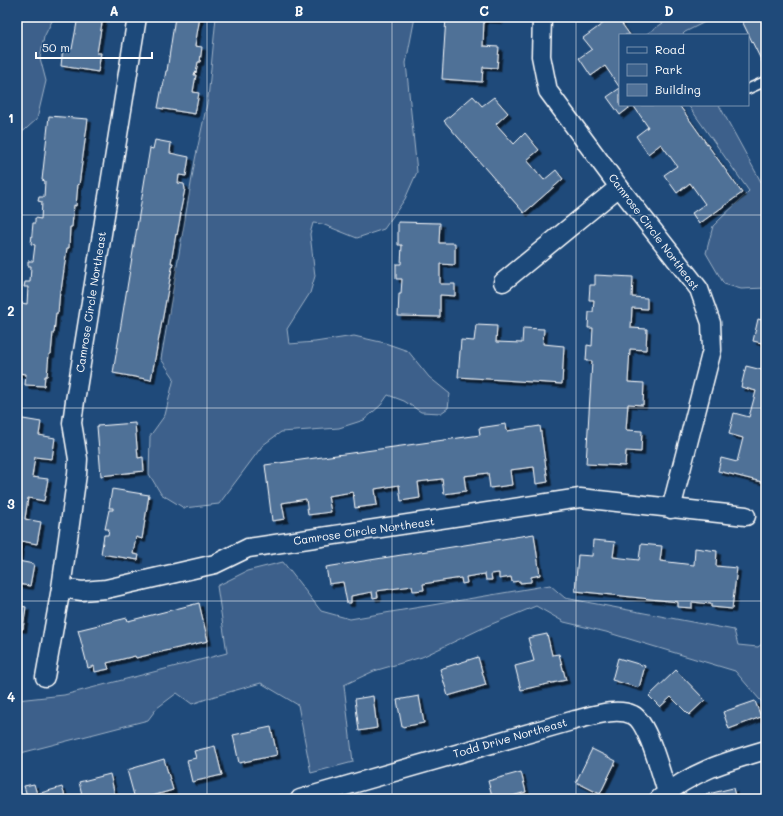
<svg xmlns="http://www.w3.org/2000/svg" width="783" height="816" font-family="Mali,sans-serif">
<defs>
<filter id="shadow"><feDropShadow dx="3.5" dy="3.5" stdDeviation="0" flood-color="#0009"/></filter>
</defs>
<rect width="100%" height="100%" fill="#1f4a7a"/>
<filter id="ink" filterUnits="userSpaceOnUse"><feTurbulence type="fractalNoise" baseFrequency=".025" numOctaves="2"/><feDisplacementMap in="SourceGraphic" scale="8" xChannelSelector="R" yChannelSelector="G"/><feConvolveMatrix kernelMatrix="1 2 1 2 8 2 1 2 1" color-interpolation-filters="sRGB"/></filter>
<g filter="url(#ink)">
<g fill="#3c618b" stroke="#9eb0c5">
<path d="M17 17H54L44 37 40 58 46 81 37 119 17 137Z"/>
<path d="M216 17H415L406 63 417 172 405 199 384 229 357 238 322 224 313 223 310 234 315 276 310 293 287 329 289 344 315 342 354 336 385 343 408 351 429 377 450 394 448 408 441 413 421 412 404 401 388 395 381 405 364 420 339 428 281 432 263 445 219 504 184 508 161 494 149 474 150 436 165 415 174 378 161 359 195 160 208 99Z"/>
<path d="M672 17H715L685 32 682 35H645Z"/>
<path d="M688 105H719L766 191V288L741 289 724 284 706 253 713 226 749 191Z"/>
<path d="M283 562 321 611 350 619 550 585 565 598 734 630 738 645 758 647 766 641V707L735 671 606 632 564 622 536 606 487 626 422 657 374 671 344 685 353 762 311 773 298 705 261 683 215 696 192 704 177 693 157 708 148 720 17 754V700L64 695 227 653 217 586 247 571Z"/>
</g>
<g fill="#507197" stroke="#fff" filter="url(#shadow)">
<path d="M78 17H103L97 53H101L98 72 61 66 63 47 72 49Z"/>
<path d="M175 17H200L195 46 202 47 200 62H198L196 73 195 72 194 75H196L193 92 199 93 195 114 158 108 162 87H163L166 71H167Z"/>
<path d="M446 17H500V20L484 19 483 46 499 47 497 68 483 67 482 82 442 79Z"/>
<path d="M612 17H617L630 35H620V88L605 66 591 76 579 58 592 49 583 38Z"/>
<path d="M740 17H766V70Z"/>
<path d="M620 88V105H679L742 193 699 224 692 213 705 204 690 183 677 193 664 175 677 166 661 144 648 154 636 136 648 127 633 105 620 115 607 97Z"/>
<path d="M473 96 482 106 494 97 508 113 496 124 514 144 525 133 539 150 527 160 544 180 556 170 563 179 524 213 444 121Z"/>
<path d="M49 116 88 119 79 185 78 184 76 206 74 205 72 227H70L69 248H67L61 291H60L58 313H56L54 333H53L51 354H49L47 376H45L44 386 25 385 26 374 17 373V307L21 308V303L27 304 28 287H24L25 282H30L31 266H28V261H33L35 245 31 244 33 223H35V218L41 219 42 202 38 201 39 197H44L45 181 42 180Z"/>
<path d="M155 140 171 143 170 153 189 157 186 176 179 175 178 183 184 184 185 189 180 213H181L177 235 176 234 171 263H173L151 380 113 373 150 148 153 149Z"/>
<path d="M398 222 440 223 439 243H455V265L440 264V284H455V296L440 295V317L398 316 399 294H401L402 279H396V264H401L402 245H398Z"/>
<path d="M595 275 633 277 632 297 647 298V309L632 308 631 328 647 329 646 350 630 349 628 382 644 383 643 405 628 404 626 430 642 431 641 452 626 451 625 466 586 464 592 361H586L587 345 592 346 593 328H588L589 312H593L594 300H589L590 285H595Z"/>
<path d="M758 319 766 321V344L753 341Z"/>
<path d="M476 325 497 326 496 342 522 343 523 328 544 329 543 344 564 346 562 384 458 377 461 340 474 341Z"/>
<path d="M766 354V483L718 471 721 458 737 462 743 438 729 434 734 413 749 417 756 391 741 387 746 366 762 370Z"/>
<path d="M17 418 41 422 39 435 55 438 52 459 35 457 32 477 48 479 44 501 28 498 25 519 41 522 37 544 21 541 18 561 34 564 30 586 17 584Z"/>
<path d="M135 423 138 458 143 457 144 471 101 476 97 426Z"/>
<path d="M506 424 507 431 540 426 548 482 536 484 534 467 510 470 512 485 490 488 488 473 464 476 466 491 444 494 442 479 418 482 420 498 401 501 399 485 375 489 377 505 355 508 353 492 328 496 331 512 308 515 306 499 282 503 285 519 272 521 265 465 480 435 479 428Z"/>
<path d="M112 489 149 495 142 539 136 537 133 554 139 555 138 560 101 554 104 535H108L109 529H105L109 510H113V508H109Z"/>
<path d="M534 534 540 575 531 577V582L520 583V581L512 582 511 577 499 579V573L491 574 492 580H486L485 574 466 577 467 583 462 584 461 578 423 584 424 590 413 591 412 586 377 591 378 597 373 598 372 592 351 596V603H347L343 582 329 584 326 567Z"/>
<path d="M593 540 615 542 613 557 639 560 641 544 662 546 660 561 694 565 695 548 717 551 716 566 737 568 732 609 711 607V604L692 602V608L678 607V602L575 591 578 555 592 556Z"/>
<path d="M199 603 208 641 136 658 135 656 107 663 109 669 95 672 94 666 88 668 78 630 127 618 128 621Z"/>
<path d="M17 605 26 607 23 629 17 628Z"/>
<path d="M547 634 552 655 559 654 566 680 521 690 515 666 534 661 528 638Z"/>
<path d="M478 657 486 685 448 696 440 669Z"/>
<path d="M618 658 645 666 639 688 612 680Z"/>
<path d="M676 670 705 700 689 715 671 697 660 707 649 696Z"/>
<path d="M373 696 377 728 359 731 355 699Z"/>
<path d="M419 696 424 723 402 727 397 700Z"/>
<path d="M755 701 761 717 729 729 723 712Z"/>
<path d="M271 727 277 755 239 763 233 735Z"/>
<path d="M215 746 222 775 192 782 187 760 196 758 194 751Z"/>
<path d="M592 749 616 761 600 794 576 782Z"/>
<path d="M164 759 173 790 142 799H135L127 770Z"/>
<path d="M521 772 526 792 502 799H493L488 781Z"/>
<path d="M110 774 116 799H83L79 782Z"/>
<path d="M34 784 37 794 62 787 66 799H28L24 786Z"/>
<path d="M733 788 736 799H701L700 796Z"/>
</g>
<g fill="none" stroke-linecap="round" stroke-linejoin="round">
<defs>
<path id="lane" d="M748 89 766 81"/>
<g id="street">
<path d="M542 17 541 56 548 91 619 187 699 289 711 323 712 350 671 509"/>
<path d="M503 282 619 187"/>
<path d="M61 588 82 591 106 589 215 564 248 548 580 498 746 516"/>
<path d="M45 677 61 588 77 474 78 459 72 423 75 401 137 17"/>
<path d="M300 799 575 720C592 716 616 707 633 715 649 723 663 781 669 799"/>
<path d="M659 799C693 771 725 762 766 750"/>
</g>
</defs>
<use href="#lane" stroke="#fff" stroke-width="12"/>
<use href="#street" stroke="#fff" stroke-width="21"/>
<use href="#lane" stroke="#1f4a7a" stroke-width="9"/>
<use href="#street" stroke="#1f4a7a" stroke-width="18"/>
</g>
</g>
<path fill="none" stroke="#fff" stroke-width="1" stroke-opacity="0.55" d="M207 17V799M392 17V799M576 17V799M17 215H766M17 408H766M17 601H766"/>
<g text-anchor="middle" stroke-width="3" stroke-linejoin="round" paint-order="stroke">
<g font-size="11" fill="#fff" stroke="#1f4a7a">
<text transform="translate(654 232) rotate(53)" y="4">Camrose Circle Northeast</text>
<text transform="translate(91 302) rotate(-81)" y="4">Camrose Circle Northeast</text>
<text transform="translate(364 531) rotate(-8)" y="4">Camrose Circle Northeast</text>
<text transform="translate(510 738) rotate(-16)" y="4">Todd Drive Northeast</text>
</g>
</g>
<rect width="783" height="816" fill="none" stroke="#1f4a7a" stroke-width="44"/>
<rect x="619" y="34" width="130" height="72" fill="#1f4a7a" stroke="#7992af"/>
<rect x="627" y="47" width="20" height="6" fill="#1f4a7a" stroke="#7992af"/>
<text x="655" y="54" font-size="12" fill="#ffffff">Road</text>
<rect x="627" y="64" width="20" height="12" fill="#3c618b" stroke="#7992af"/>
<text x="655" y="74" font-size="12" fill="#ffffff">Park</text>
<rect x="627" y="84" width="20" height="12" fill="#507197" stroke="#7992af"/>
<text x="655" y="94" font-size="12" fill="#ffffff">Building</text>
<path d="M36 52v6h116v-6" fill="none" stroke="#ffffff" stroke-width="2"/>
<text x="42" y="52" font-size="12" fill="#ffffff" stroke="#1f4a7a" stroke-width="3" paint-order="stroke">50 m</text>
<rect x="22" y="22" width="739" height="772" fill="none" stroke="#fff" stroke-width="1.5"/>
<g font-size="13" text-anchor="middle" font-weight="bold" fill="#fff">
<text x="114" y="16">A</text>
<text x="299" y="16">B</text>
<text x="484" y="16">C</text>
<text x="669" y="16">D</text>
<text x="11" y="123">1</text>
<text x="11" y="316">2</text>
<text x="11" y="509">3</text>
<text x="11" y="702">4</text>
</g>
</svg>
